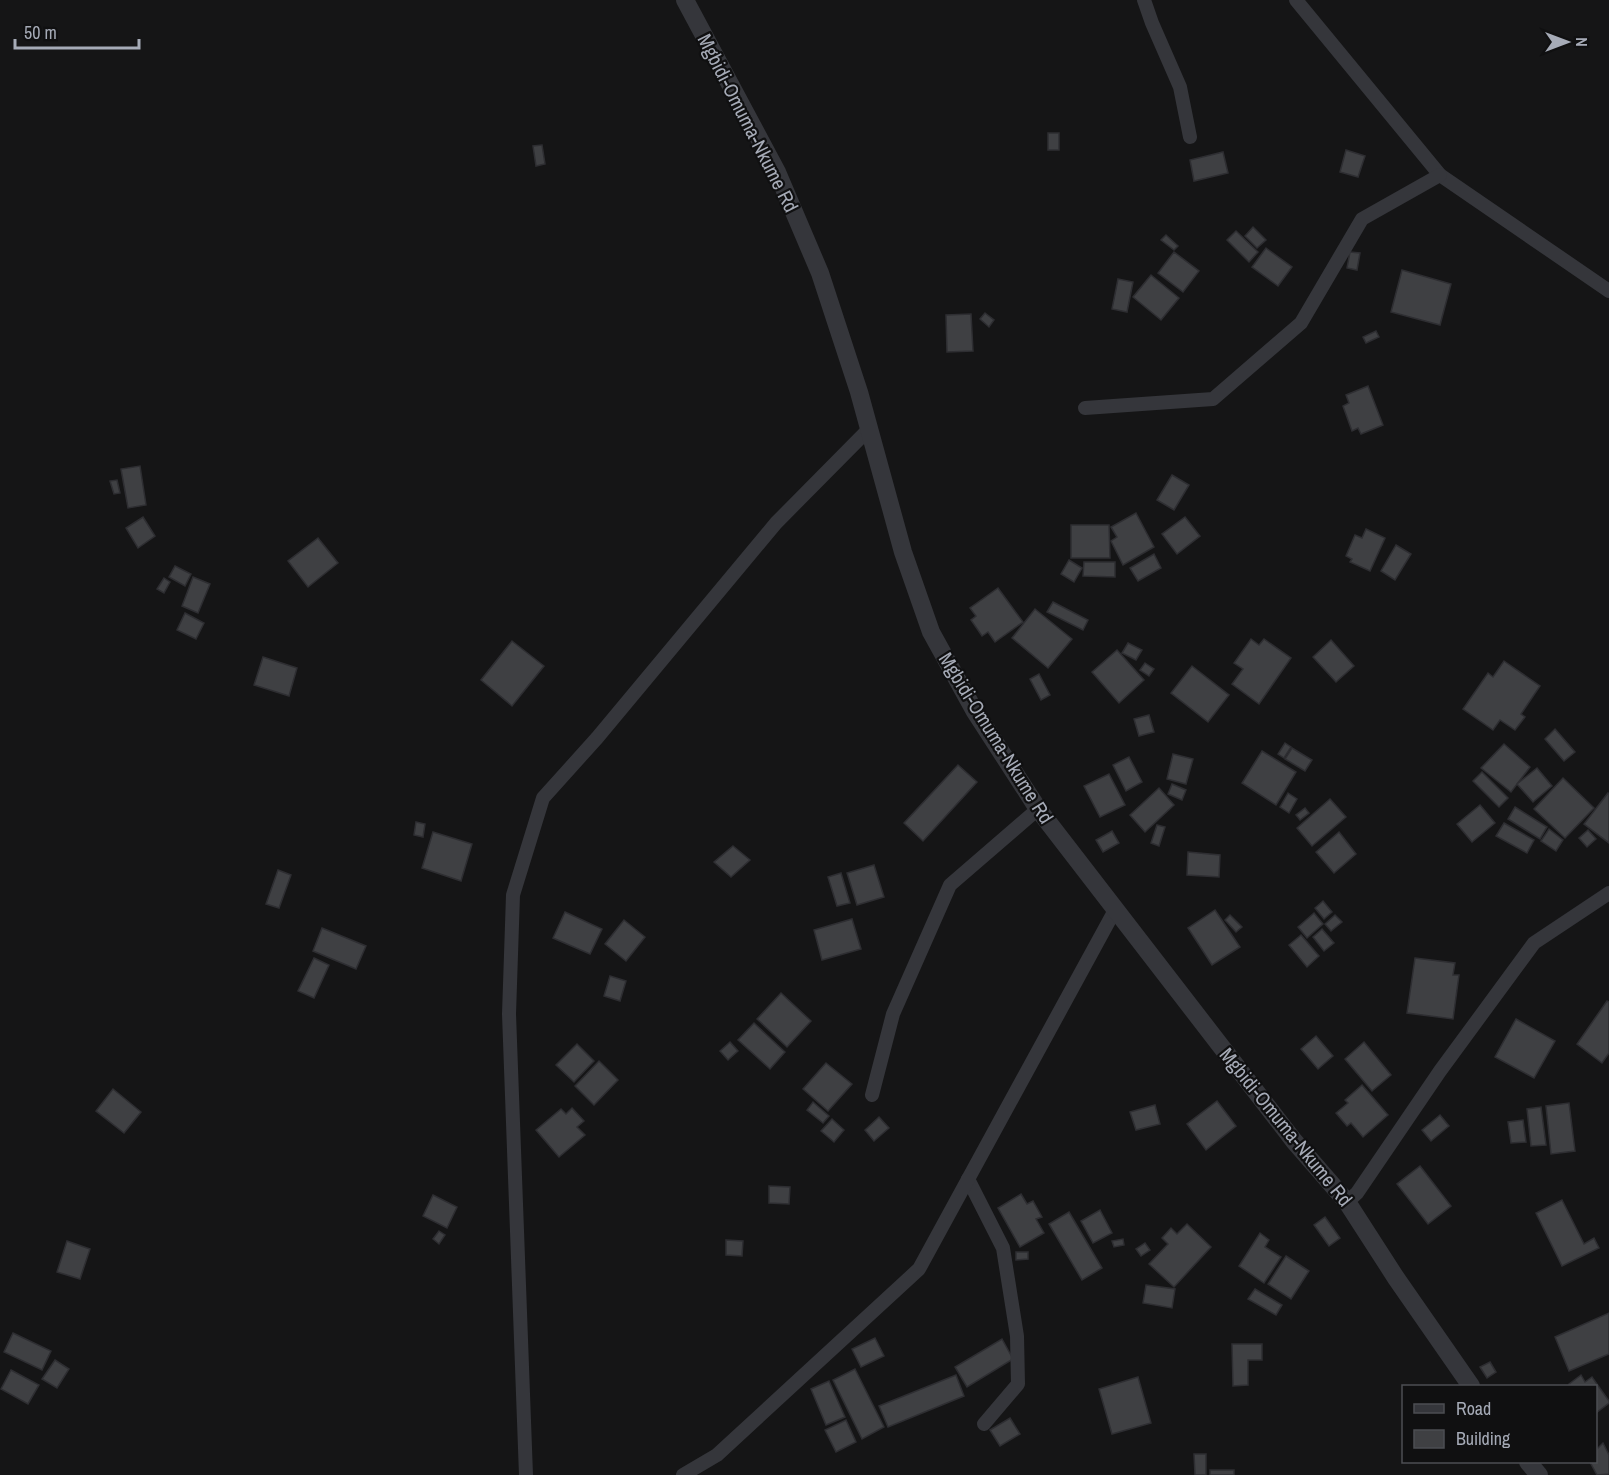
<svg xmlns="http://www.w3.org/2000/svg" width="1609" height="1475" font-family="'Archivo Narrow',sans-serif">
<rect width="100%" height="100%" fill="#151516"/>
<g fill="#3f4043" stroke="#2e2e32" stroke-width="1.5">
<rect x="1048" y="133" width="11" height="17"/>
<path d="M542 145 545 164 536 166 533 146Z"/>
<path d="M1346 150 1365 156 1358 177 1340 172Z"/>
<path d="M1223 152 1228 173 1194 181 1190 160Z"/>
<path d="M1253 227 1266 240 1257 248 1245 236Z"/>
<path d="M1236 231 1258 252 1249 262 1227 240Z"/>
<path d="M1166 235 1178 246 1174 250 1161 240Z"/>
<path d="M1266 248 1292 267 1278 286 1252 267Z"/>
<path d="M1174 252 1199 271 1183 292 1158 273Z"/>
<path d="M1350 252 1360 253 1357 270 1347 268Z"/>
<path d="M1402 270 1451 284 1440 325 1391 312Z"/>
<path d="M1151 275 1179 298 1161 320 1133 297Z"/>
<path d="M1118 279 1133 282 1127 312 1112 309Z"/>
<path d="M985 313 994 320 989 327 980 319Z"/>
<path d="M971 314 973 351 947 352 946 315Z"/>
<path d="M1376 331 1379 337 1366 343 1363 337Z"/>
<path d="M1368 386 1383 425 1361 434 1358 428 1352 431 1343 406 1349 403 1346 395Z"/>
<path d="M140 466 146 505 128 508 121 469Z"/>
<path d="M1172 475 1189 485 1174 510 1157 500Z"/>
<path d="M117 480 120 493 114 494 110 481Z"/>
<path d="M1136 513 1154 547 1123 565 1111 541 1117 537 1111 527Z"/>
<path d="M143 517 155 536 138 548 126 528Z"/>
<path d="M1185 517 1200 536 1177 554 1162 534Z"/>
<path d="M1071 525H1109L1110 558H1071Z"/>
<path d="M1366 529 1385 538 1370 571 1350 562 1352 559 1346 556 1355 535 1362 538Z"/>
<path d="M318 538 338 563 308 587 288 561Z"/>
<path d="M1396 545 1411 554 1395 580 1381 571Z"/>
<path d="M1154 554 1161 568 1138 581 1130 568Z"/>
<path d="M1069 560 1082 568 1074 582 1061 574Z"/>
<path d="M1084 562H1115V577L1083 576Z"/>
<path d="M175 566 191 574 185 586 169 577Z"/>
<path d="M193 577 210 584 198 613 182 606Z"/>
<path d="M164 578 170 582 164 593 157 589Z"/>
<path d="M998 588 1023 622 995 642 988 632 982 636 971 620 976 616 970 608Z"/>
<path d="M1053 602 1088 620 1083 630 1047 612Z"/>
<path d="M1035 609 1072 639 1048 668 1012 638Z"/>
<path d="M185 613 204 623 196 639 177 630Z"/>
<path d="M1251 639 1259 645 1264 639 1291 658 1259 704 1232 684 1243 669 1234 663Z"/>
<path d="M1331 640 1354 666 1336 682 1313 657Z"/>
<path d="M512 641 544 666 512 706 481 680Z"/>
<path d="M1128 643 1142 650 1136 660 1122 653Z"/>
<path d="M1117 650 1144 680 1119 703 1092 672Z"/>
<path d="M263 657 297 668 289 696 254 685Z"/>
<path d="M1504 661 1540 686 1521 714 1525 717 1515 730 1500 720 1493 730 1463 709 1488 673 1493 677Z"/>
<path d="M1145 663 1154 669 1149 676 1140 670Z"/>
<path d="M1192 666 1229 695 1208 722 1171 693Z"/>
<path d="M1039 674 1050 695 1041 700 1030 679Z"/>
<path d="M1149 715 1154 732 1139 736 1134 719Z"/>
<path d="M1555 729 1575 752 1564 761 1545 739Z"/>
<path d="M1285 743 1291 747 1284 758 1278 754Z"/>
<path d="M1504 744 1530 767 1511 792 1481 768Z"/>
<path d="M1292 748 1312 760 1305 771 1285 759Z"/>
<path d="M1262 751 1296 772 1276 805 1242 783Z"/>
<path d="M1173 754 1193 759 1186 784 1167 779Z"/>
<path d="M1129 757 1142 782 1126 791 1113 765Z"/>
<path d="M958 765 977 782 923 841 904 823Z"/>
<path d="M1537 768 1552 786 1533 802 1517 784Z"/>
<path d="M1482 772 1508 798 1499 807 1473 781Z"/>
<path d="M1109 774 1125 805 1100 817 1084 786Z"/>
<path d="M1563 778 1594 808 1565 838 1534 809Z"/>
<path d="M1172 784 1186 790 1182 800 1168 794Z"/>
<path d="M1159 788 1174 805 1145 832 1130 815Z"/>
<path d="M1288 793 1297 799 1289 813 1280 807Z"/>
<path d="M1608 793 1609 794V843L1584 824Z"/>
<path d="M1330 799 1346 817 1312 846 1297 828Z"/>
<path d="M1480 805 1495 823 1472 842 1457 824Z"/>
<path d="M1515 807 1547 827 1540 839 1508 819Z"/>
<path d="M1305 808 1309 813 1300 820 1296 815Z"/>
<path d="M416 822 425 824 423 837 414 835Z"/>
<path d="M1504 823 1534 840 1527 853 1496 836Z"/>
<path d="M1157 825 1165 827 1159 846 1151 843Z"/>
<path d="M1549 829 1563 840 1556 851 1541 841Z"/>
<path d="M1588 830 1596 839 1587 847 1579 838Z"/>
<path d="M1112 831 1119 843 1103 852 1096 840Z"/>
<path d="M433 832 472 844 461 881 422 868Z"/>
<path d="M1339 832 1356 854 1334 873 1316 852Z"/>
<path d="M733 846 750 860 731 877 714 862Z"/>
<path d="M1188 852 1220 855 1219 877 1187 875Z"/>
<path d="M874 865 884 897 857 905 847 873Z"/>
<path d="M278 870 291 875 279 908 266 904Z"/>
<path d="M841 873 850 903 837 906 828 877Z"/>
<path d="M1323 901 1332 912 1324 919 1315 908Z"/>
<path d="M1215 910 1240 947 1212 965 1188 928Z"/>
<path d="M565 912 602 929 590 954 553 938Z"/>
<path d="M1314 913 1323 924 1307 938 1298 927Z"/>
<path d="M1230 915 1242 927 1236 932 1225 920Z"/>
<path d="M1335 915 1342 922 1331 931 1325 924Z"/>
<path d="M852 919 861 949 822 960 814 930Z"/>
<path d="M624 920 645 937 626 961 605 944Z"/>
<path d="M322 928 366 946 356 969 313 951Z"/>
<path d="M1322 929 1334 943 1324 951 1313 937Z"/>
<path d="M1301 935 1319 956 1307 967 1289 945Z"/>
<path d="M314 958 329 965 314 998 298 991Z"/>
<path d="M1415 958 1455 963 1453 975H1459L1453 1019 1407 1013Z"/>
<path d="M610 976 626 981 620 1001 604 996Z"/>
<path d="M781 993 811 1021 787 1047 757 1019Z"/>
<path d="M1607 1001 1609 1002V1053L1602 1063 1577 1044Z"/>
<path d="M1516 1019 1555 1041 1534 1078 1495 1057Z"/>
<path d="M754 1023 785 1052 770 1069 738 1040Z"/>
<path d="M1316 1036 1333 1056 1318 1069 1301 1049Z"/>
<path d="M730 1042 738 1051 728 1060 720 1051Z"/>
<path d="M1364 1042 1391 1075 1372 1091 1345 1059Z"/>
<path d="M577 1044 594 1061 574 1082 556 1065Z"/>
<path d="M599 1061 618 1080 594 1105 575 1086Z"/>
<path d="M826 1063 852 1084 828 1111 803 1089Z"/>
<path d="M1362 1085 1388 1115 1363 1137 1351 1123 1347 1126 1336 1113 1348 1103 1345 1100Z"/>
<path d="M113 1089 141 1112 124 1133 96 1111Z"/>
<path d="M1217 1101 1236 1126 1206 1150 1187 1124Z"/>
<path d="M813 1102 829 1116 823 1123 807 1110Z"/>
<path d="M1569 1103 1575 1151 1551 1154 1546 1106Z"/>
<path d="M1155 1105 1160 1124 1136 1130 1130 1112Z"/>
<path d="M1541 1107 1546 1145 1531 1146 1527 1109Z"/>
<path d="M572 1108 584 1121 577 1127 585 1135 559 1157 536 1130 561 1109 566 1114Z"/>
<path d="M1440 1115 1449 1126 1431 1141 1422 1130Z"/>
<path d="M879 1117 889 1128 874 1141 865 1130Z"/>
<path d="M832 1119 844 1130 834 1142 821 1131Z"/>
<path d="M1523 1120 1526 1142 1511 1143 1508 1122Z"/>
<path d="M1420 1166 1451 1206 1428 1224 1397 1184Z"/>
<path d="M769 1186 790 1187 789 1204 769 1203Z"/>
<path d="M1021 1194 1027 1204 1033 1201 1042 1217 1036 1219 1044 1233 1020 1247 998 1208Z"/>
<path d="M433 1195 457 1207 447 1228 423 1216Z"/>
<path d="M1562 1200 1584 1244 1594 1238 1599 1248 1562 1266 1536 1213Z"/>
<path d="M1100 1210 1112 1233 1093 1243 1081 1221Z"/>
<path d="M1069 1212 1102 1268 1082 1280 1049 1224Z"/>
<path d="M1325 1217 1340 1238 1329 1246 1314 1225Z"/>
<path d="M1187 1224 1211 1247 1174 1287 1149 1264 1168 1244 1162 1238 1171 1228 1177 1234Z"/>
<path d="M439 1231 445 1235 439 1244 433 1239Z"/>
<path d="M1260 1233 1269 1240 1265 1247 1281 1257 1264 1283 1239 1266Z"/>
<path d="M1123 1239 1124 1245 1114 1247 1112 1241Z"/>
<path d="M726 1240 743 1241 742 1256 726 1255Z"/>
<path d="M67 1241 90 1249 80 1279 57 1272Z"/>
<path d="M1145 1243 1150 1250 1141 1256 1136 1249Z"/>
<path d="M1016 1252H1028V1259L1016 1260Z"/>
<path d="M1286 1256 1309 1271 1291 1299 1268 1284Z"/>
<path d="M1146 1285 1175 1289 1172 1308 1143 1303Z"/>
<path d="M1255 1289 1282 1305 1276 1315 1248 1299Z"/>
<path d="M1609 1313V1354L1569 1371 1555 1337Z"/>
<path d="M13 1333 51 1351 42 1370 4 1352Z"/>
<path d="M875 1338 884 1356 861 1367 852 1349Z"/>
<path d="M1002 1339 1013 1359 967 1387 955 1367Z"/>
<path d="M1232 1344H1262V1360H1248V1385L1233 1386Z"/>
<path d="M55 1360 69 1369 57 1388 42 1379Z"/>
<path d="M1490 1362 1496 1372 1487 1378 1480 1367Z"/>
<path d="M855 1369 884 1427 862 1439 833 1380Z"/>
<path d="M11 1370 39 1385 28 1404 1 1389Z"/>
<path d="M956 1375 964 1396 888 1427 879 1406Z"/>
<path d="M1581 1375 1585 1382 1592 1377 1609 1401V1403L1596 1413V1386H1571L1569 1384Z"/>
<path d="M1138 1377 1151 1423 1112 1434 1099 1389Z"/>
<path d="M829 1381 845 1417 826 1425 811 1389Z"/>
<path d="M1010 1418 1020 1434 1000 1446 990 1430Z"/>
<path d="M846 1420 856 1442 836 1452 825 1430Z"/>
<path d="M1603 1443 1609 1455V1474L1597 1475 1590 1462H1596V1450Z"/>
<path d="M1194 1454H1206V1475H1195Z"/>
<rect x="1210" y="1470" width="24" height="5"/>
</g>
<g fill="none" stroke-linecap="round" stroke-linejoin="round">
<g stroke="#35363b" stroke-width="14">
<path d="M1144 0 1152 23 1180 87 1190 137"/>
<path d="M1296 0 1440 175 1609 291"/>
<path d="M1085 408 1213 399 1301 323 1362 219 1440 175"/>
<path d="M872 1095 893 1014 950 885 1038 809"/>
<path d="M968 1179 1003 1248 1017 1336 1018 1384 984 1424"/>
<path d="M1347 1202 1357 1193 1440 1071 1534 943 1609 893"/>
<path d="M526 1475 509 1014 513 895 543 798 597 738 776 523 869 429"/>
<path d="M683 1475 717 1455 919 1269 1115 910"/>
</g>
<g stroke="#35363b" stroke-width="18">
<path d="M685 0 777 172 820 273 859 392 903 552 931 632 974 710 1038 809 1294 1141 1347 1202 1396 1278 1471 1386"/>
<path d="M1528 1462 1539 1475"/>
</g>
</g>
<g text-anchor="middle" stroke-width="4.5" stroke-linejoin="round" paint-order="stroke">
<g font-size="20" fill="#a6abb7" stroke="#101011">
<text transform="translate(748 123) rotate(63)" y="7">Mgbidi-Omuma-Nkume Rd</text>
<text transform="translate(996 738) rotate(58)" y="7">Mgbidi-Omuma-Nkume Rd</text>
<text transform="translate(1286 1127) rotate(51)" y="7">Mgbidi-Omuma-Nkume Rd</text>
</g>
</g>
<rect x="1402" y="1385" width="195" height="78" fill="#101011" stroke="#4c4e53" stroke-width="1.5"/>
<rect x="1414" y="1404" width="30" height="9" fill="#35363b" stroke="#4c4e53" stroke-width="1.5"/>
<text x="1456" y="1415" font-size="18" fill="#a6abb7">Road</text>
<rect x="1414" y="1430" width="30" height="18" fill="#3f4043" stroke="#4c4e53" stroke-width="1.5"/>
<text x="1456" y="1445" font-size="18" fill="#a6abb7">Building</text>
<g transform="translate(1567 42) rotate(90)" stroke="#101011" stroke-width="4.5" paint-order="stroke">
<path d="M0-4.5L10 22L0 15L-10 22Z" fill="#a6abb7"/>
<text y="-9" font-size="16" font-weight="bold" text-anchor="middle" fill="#a6abb7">N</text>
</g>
<path d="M15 39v9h124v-9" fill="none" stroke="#a6abb7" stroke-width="3"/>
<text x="24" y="39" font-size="18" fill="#a6abb7" stroke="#101011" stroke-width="4.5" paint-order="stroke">50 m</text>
</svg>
